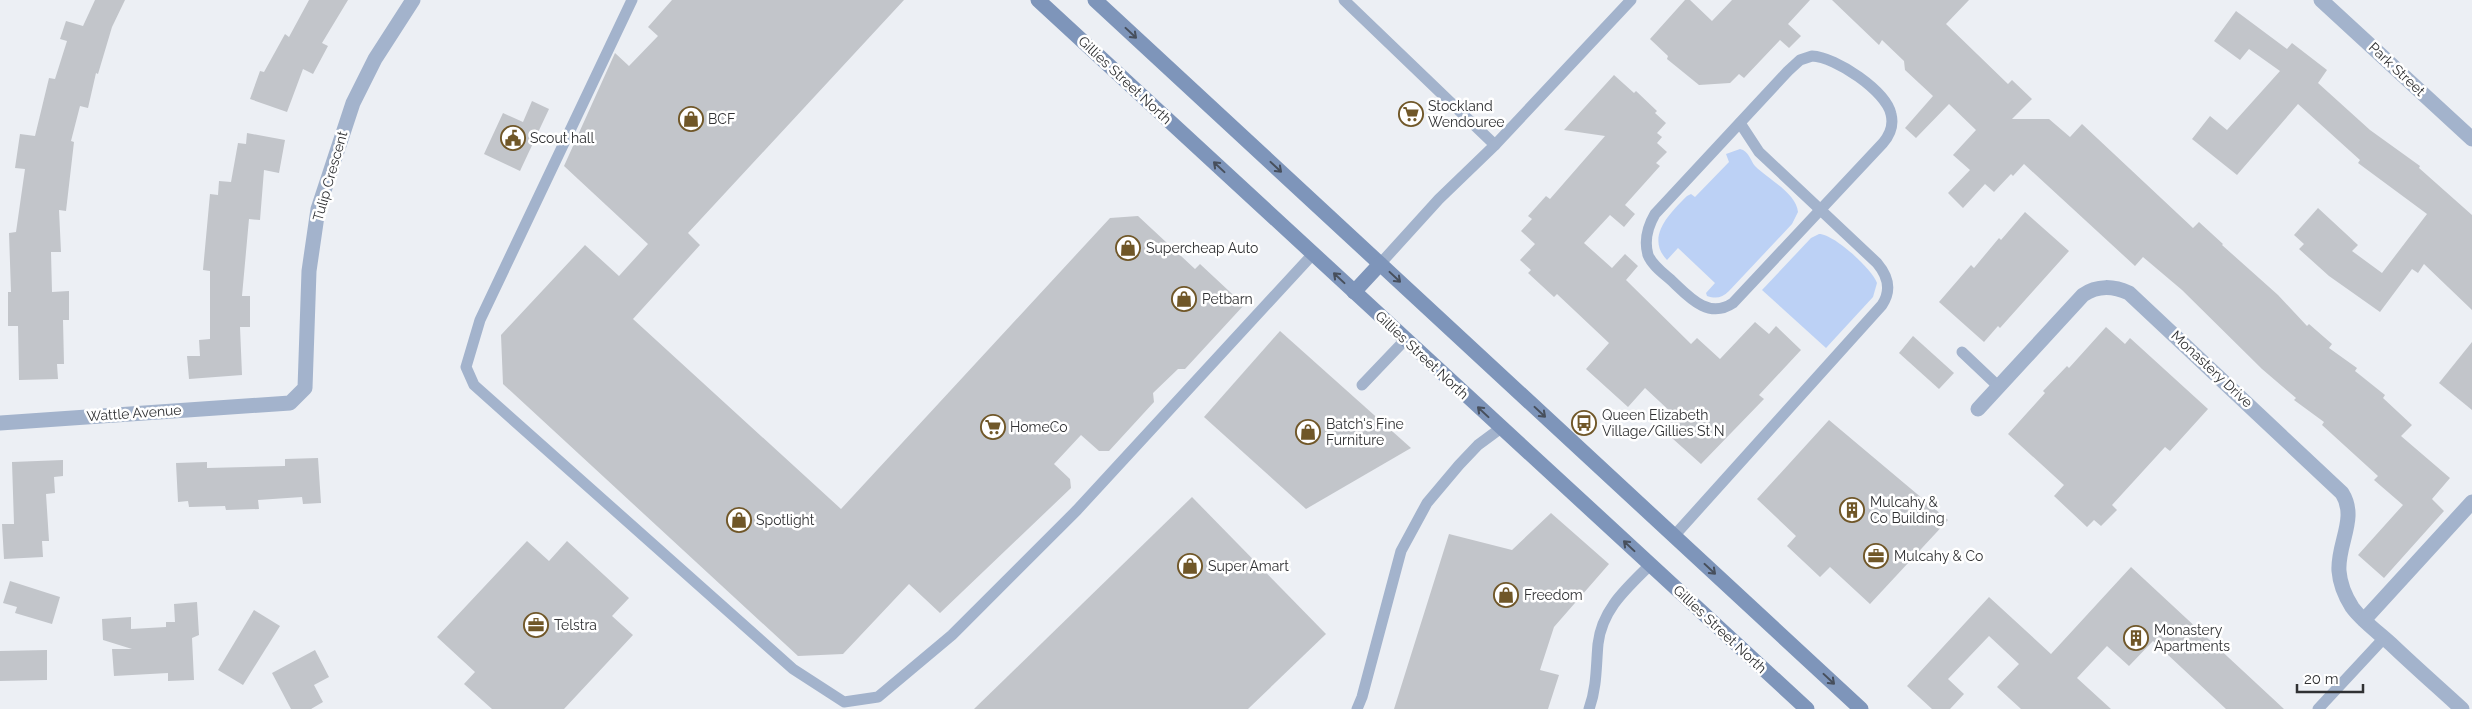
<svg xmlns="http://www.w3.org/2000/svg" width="2472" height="709" font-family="Raleway,sans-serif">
<rect width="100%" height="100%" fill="#eceff4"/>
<g fill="#bcd1f5">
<path d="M1740 149C1749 151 1750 160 1755 166 1768 179 1796 193 1798 212L1792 224 1729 291C1722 298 1716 299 1707 296L1706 293 1715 283 1678 248 1667 260C1645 237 1670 213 1687 196L1691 194 1695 197 1729 162 1726 154Z"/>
<path d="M1819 234C1834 234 1872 269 1877 283L1873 297 1826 348 1762 290 1811 238Z"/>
</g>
<g fill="#c2c5ca">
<path d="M95 0H125L112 27 98 74 96 73 88 108 80 106 71 141 74 142 66 211 59 210 61 252H51L52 292 69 291V320H63L64 364H57L58 379 19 380 18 326H8V292H11L9 233 16 232 25 169 15 168 20 134 35 136 49 78 55 79 67 41 60 39 66 21 83 26Z"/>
<path d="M309 0H348L322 43 328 46 313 74 303 69 287 112 250 99 260 71 264 72 285 34 289 37Z"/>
<path d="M672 0H904L688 233 700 245 633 319 841 509 1110 218 1138 216 1195 269 1200 264 1244 305 1185 369H1178L1153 393 1154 402 1109 451H1099L1081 435 1054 464 1070 479 1071 488 940 613 909 584 843 654 798 656 503 384 501 335 585 245 619 276 648 244 564 166 615 53 629 66 658 36 648 27Z"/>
<path d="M1685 0H1690L1712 21 1732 0H1810L1788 24 1801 36 1789 48 1780 40 1744 78 1739 74 1730 83 1699 85 1667 59 1668 56 1650 39Z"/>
<path d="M1832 0H1969L1946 24 2008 84 2012 80 2032 99 2012 119H2049L2070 137 2082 124 2193 228 2199 222 2223 244 2222 245 2278 295 2307 326 2309 324 2332 344 2329 348 2357 368 2355 371 2385 395 2383 398 2412 425 2401 436 2450 478 2432 499 2444 511 2384 578 2358 555 2403 505 2374 480 2378 476 2322 425 2324 422 2294 400 2296 398 2262 369 2182 290 2143 257 2135 266 2024 164 2013 176 2011 174 1994 192 1985 184 1963 208 1948 193 1970 170 1953 155 1976 130 1949 104 1916 138 1905 128 1933 96 1905 70 1904 61 1882 40 1879 45Z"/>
<path d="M2236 11 2287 49 2292 43 2327 70 2318 83 2370 130 2420 166 2419 168 2472 215V310L2424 264 2418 273 2412 269 2380 312 2329 276 2299 249 2304 244 2294 235 2318 208 2358 245 2352 251 2382 273 2427 214 2358 163 2360 160 2298 104 2237 175 2192 139 2210 116 2227 130 2280 71 2249 49 2240 60 2214 41Z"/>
<path d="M1614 75 1634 93 1636 91 1657 111 1655 113 1666 123 1657 133 1662 137 1657 143 1667 152 1656 163 1660 166 1625 205 1635 214 1624 227 1610 215 1584 243 1612 268 1625 254 1638 266 1626 280 1691 344 1697 338 1720 359 1755 322 1769 334 1776 326 1801 350 1759 395 1764 399 1701 464 1663 430 1674 415 1645 388 1628 407 1586 369 1609 343 1557 294 1554 297 1528 273 1531 270 1520 260 1535 244 1521 231 1532 219 1528 216 1546 196 1550 199 1605 136 1564 130Z"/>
<path d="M532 101 549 109 520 171 484 154 503 113 523 122Z"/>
<path d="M247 133 285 140 279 173 264 170 260 220 249 219 242 296H250V327H240L242 375 189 379 187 356H200L199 340 210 339V271L203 270 210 194 218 195 219 181 231 182 238 143 246 144Z"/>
<path d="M2025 212 2069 251 2000 328 1998 326 1984 342 1939 302 1971 265 1974 268 1999 238 2001 240Z"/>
<path d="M2106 327 2125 344 2130 338 2208 409 2170 451 2165 447 2112 505 2117 510 2101 526 2094 520 2087 527 2054 496 2064 485 2008 434 2045 393 2043 391 2067 366 2069 368Z"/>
<path d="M1280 331 1411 448 1306 509 1204 417Z"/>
<path d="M1913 336 1954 373 1939 389 1899 353Z"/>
<path d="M2472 342V410L2439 383Z"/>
<path d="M1829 420 1948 520 1870 604 1830 567 1820 577 1787 546 1796 536 1757 499Z"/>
<path d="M318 458 321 503 303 504 302 497 258 500 259 509 226 510 225 506 189 507 188 501 178 502 176 463 207 462V468L285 466V459Z"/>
<path d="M63 460V476L54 477 55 493 46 494 49 541H42L43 557 4 559 2 524H14L12 462Z"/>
<path d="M1192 497 1326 634 1248 709H974Z"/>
<path d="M1551 513 1609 564 1554 627 1540 670 1559 675 1548 709H1394L1449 534 1512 550Z"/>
<path d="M527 541 549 561 567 541 629 598 612 616 633 635 564 709H492L464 684 475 672 437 637Z"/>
<path d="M2131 567 2284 709H2226L2153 641 2129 666 2107 646 2077 678 2111 709H2021L1997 687 2019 664 1989 636 1948 679 1964 694 1950 709H1932L1907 686 1989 597 2051 654Z"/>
<path d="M10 581 60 597 52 624 15 613 17 607 3 603Z"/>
<path d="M197 602 199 635 192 638 194 680 168 681V673L114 676 112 649H132L103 640 102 619 131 617V629L166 627V622H175L174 604Z"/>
<path d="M254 610 280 626 243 685 218 670Z"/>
<path d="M47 650V680L0 681V651Z"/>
<path d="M315 650 329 677 314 685 323 702 311 709H291L272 673Z"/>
</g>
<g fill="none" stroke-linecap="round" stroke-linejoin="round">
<g stroke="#a3b3cc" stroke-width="11">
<path d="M632 0 480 320 466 367 474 385 793 669 844 702 878 697 952 635 1077 510 1313 254"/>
<path d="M1344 0 1495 145"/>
<path d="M1812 56C1836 57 1886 91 1891 114 1894 126 1890 135 1883 143L1733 303C1708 320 1688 296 1671 280 1663 273 1652 265 1648 255 1644 241 1648 226 1655 214L1788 71 1800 60Z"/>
<path d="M1380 264 1439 199 1495 145 1631 0"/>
<path d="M1962 352 1999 387"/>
<path d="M1362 385 1405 340"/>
<path d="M1674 536 1882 305C1892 290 1888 276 1877 263L1759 152 1740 123"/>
<path d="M1357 709 1362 697 1401 551 1427 503 1459 465 1478 445 1501 428"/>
<path d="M1589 709C1597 687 1596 666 1598 644 1602 609 1627 588 1650 565"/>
<path d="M2318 709 2384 638"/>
</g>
<g stroke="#a3b3cc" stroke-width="15">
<path d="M2321 0 2472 139"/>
<path d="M1978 409 2083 295C2097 285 2114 286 2129 293L2342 493C2358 518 2337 544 2339 571 2340 584 2345 596 2352 607 2362 621 2378 632 2391 644 2414 666 2438 687 2462 709"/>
<path d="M0 423 290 403 305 388 309 271 318 209 353 103 375 59 413 0"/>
<path d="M2364 620 2472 502"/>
</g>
<g stroke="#7e95ba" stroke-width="15">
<path d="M1038 0 1807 709"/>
<path d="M1095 0 1861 709"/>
<path d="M1354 292 1380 264"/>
</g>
</g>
<defs><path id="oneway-shaft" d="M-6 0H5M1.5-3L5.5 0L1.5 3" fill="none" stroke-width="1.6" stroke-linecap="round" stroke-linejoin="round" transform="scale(1.25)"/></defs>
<g stroke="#474f5c">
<use href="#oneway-shaft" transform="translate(1131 33) rotate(43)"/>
<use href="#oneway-shaft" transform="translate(1219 167) rotate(-137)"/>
<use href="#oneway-shaft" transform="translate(1276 167) rotate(43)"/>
<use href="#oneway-shaft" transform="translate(1395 277) rotate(43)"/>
<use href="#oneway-shaft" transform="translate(1339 278) rotate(-137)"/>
<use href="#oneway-shaft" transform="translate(1483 412) rotate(-137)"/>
<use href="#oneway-shaft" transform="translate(1540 412) rotate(43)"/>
<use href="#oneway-shaft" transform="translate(1629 546) rotate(-137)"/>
<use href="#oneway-shaft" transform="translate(1710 569) rotate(43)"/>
<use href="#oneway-shaft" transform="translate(1829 679) rotate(43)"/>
</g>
<defs>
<symbol id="supermarket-ring" viewBox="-11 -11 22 22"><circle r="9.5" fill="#fff" stroke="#705728" stroke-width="1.5"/><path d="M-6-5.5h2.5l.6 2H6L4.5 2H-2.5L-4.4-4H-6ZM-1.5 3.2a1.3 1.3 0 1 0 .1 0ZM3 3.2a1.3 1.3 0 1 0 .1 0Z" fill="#705728"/></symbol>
<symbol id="shop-ring" viewBox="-11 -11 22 22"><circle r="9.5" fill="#fff" stroke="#705728" stroke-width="1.5"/><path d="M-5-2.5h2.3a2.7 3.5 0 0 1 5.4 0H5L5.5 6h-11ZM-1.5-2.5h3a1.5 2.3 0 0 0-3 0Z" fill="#705728"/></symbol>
<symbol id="civic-ring" viewBox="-11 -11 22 22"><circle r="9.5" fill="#fff" stroke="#705728" stroke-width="1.5"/><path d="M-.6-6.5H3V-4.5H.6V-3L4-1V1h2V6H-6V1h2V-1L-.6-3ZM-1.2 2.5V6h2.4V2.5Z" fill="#705728"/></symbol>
<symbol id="bus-ring" viewBox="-11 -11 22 22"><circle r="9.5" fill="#fff" stroke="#705728" stroke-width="1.5"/><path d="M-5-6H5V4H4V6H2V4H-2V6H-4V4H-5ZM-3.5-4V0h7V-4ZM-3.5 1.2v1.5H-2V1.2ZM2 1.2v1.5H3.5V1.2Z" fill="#705728"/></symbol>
<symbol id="building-ring" viewBox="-11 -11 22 22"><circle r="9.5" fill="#fff" stroke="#705728" stroke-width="1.5"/><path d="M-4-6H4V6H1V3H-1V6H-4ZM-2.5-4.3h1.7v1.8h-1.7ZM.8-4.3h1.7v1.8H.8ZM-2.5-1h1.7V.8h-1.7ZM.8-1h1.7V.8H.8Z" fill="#705728"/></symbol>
<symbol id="office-ring" viewBox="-11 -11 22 22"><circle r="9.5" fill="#fff" stroke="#705728" stroke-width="1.5"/><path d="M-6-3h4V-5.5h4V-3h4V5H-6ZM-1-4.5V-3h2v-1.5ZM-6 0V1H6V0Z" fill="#705728"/></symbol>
</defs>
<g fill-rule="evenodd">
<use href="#supermarket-ring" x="1397" y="100" width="28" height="28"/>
<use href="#shop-ring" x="677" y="105" width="28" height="28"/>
<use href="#civic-ring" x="499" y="124" width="28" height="28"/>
<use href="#shop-ring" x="1114" y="234" width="28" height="28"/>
<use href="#shop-ring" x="1170" y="285" width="28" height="28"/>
<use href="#bus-ring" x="1570" y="409" width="28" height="28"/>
<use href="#supermarket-ring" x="979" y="413" width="28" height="28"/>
<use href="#shop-ring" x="1294" y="418" width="28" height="28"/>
<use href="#building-ring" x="1838" y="496" width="28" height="28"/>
<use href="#shop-ring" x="725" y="506" width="28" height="28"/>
<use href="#office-ring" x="1862" y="542" width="28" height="28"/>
<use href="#shop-ring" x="1176" y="552" width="28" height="28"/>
<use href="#shop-ring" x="1492" y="581" width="28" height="28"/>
<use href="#office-ring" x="522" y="611" width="28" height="28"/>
<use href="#building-ring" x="2122" y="624" width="28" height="28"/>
</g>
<g text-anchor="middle" stroke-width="5" stroke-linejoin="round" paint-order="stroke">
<g font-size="14" fill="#303133" stroke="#fff">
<text transform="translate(2397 69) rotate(43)" y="5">Park Street</text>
<text transform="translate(1125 80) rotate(43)" y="5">Gillies Street North</text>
<text transform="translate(330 176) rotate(-74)" y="5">Tulip Crescent</text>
<text transform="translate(1422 355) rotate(43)" y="5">Gillies Street North</text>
<text transform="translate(2212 369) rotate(43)" y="5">Monastery Drive</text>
<text transform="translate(134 413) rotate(-4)" y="5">Wattle Avenue</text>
<text transform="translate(1720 629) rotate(43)" y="5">Gillies Street North</text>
</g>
<g font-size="14" fill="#303133" stroke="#fff" text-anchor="start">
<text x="1428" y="111">Stockland<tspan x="1428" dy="16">Wendouree</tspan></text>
<text x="708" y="124">BCF</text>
<text x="530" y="143">Scout hall</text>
<text x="1146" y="253">Supercheap Auto</text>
<text x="1202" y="304">Petbarn</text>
<text x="1602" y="420">Queen Elizabeth<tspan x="1602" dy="16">Village/Gillies St N</tspan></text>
<text x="1326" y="429">Batch's Fine<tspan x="1326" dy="16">Furniture</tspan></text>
<text x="1010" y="432">HomeCo</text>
<text x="1870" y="507">Mulcahy &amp;<tspan x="1870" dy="16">Co Building</tspan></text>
<text x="756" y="525">Spotlight</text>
<text x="1894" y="561">Mulcahy &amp; Co</text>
<text x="1208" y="571">Super Amart</text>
<text x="1524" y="600">Freedom</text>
<text x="554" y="630">Telstra</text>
<text x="2154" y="635">Monastery<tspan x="2154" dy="16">Apartments</tspan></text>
</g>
</g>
<path d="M2297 684v8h66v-8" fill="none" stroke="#303133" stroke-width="2.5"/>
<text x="2304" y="684" font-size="15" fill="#303133" stroke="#ffffff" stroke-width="4" paint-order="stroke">20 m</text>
</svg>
